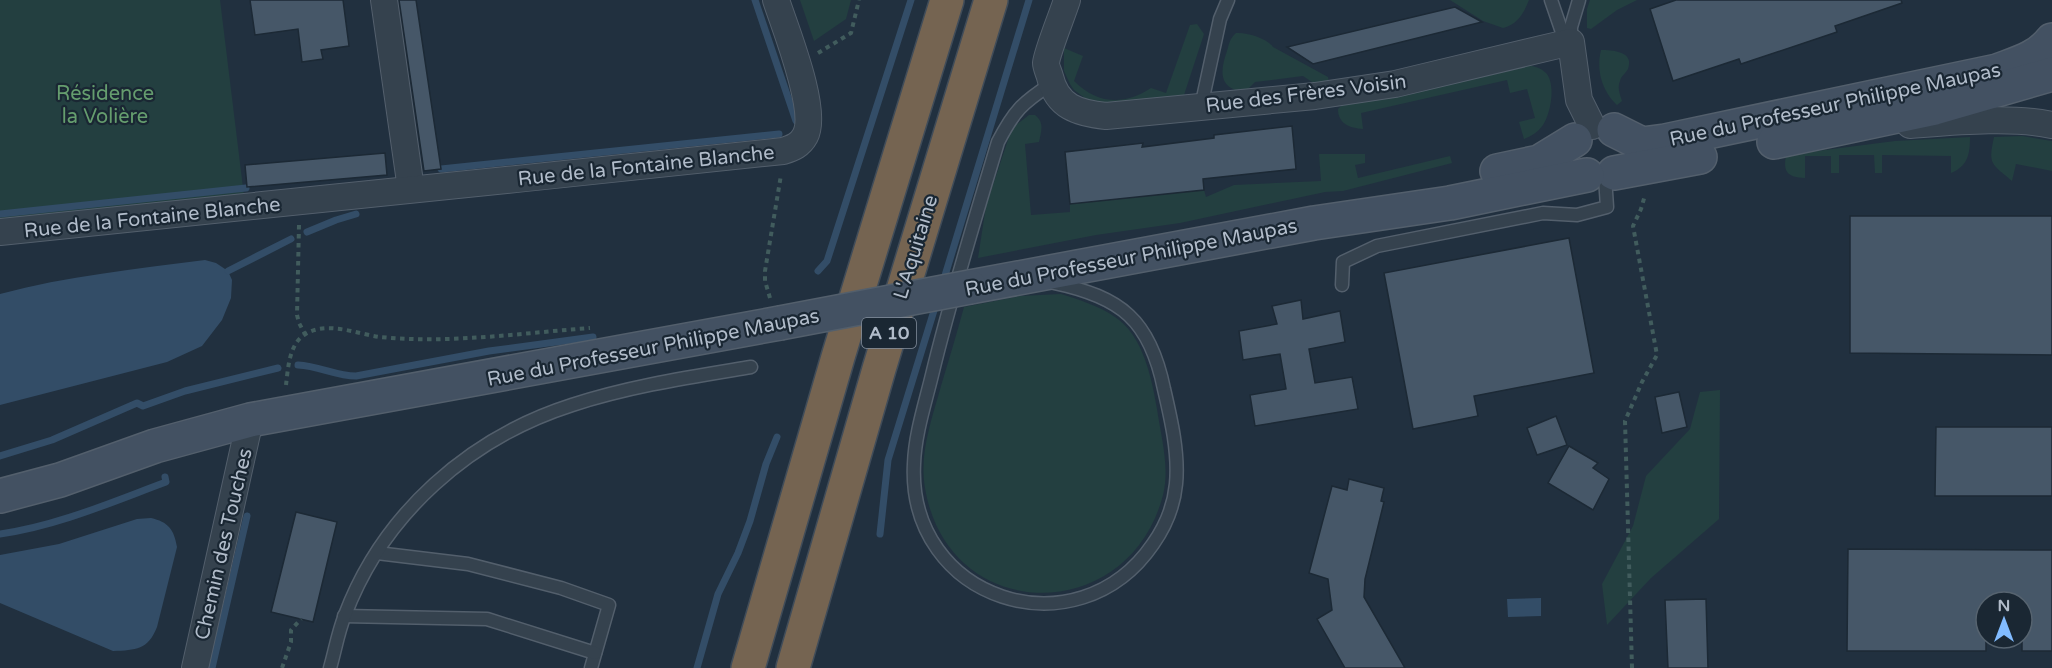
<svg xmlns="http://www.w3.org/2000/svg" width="2052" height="668" font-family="'Varela Round',sans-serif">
<rect width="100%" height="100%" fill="#21303f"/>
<g fill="#233f40">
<path d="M0 0H220L244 196 0 221Z"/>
<path d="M800 0H851L846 19 814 41Z"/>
<path d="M1450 0H1529C1524 13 1517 25 1503 28L1483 21Z"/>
<path d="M1590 0H1637L1617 10 1591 29 1587 28V9Z"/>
<path d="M1197 24 1204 34 1184 95 1181 97 1103 105 1089 101 1074 90 1070 84 1064 71V48L1083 56 1074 81C1097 104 1124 106 1151 88L1166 93 1190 25Z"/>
<path d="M1236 33C1246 32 1267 38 1273 47L1328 77 1329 82 1315 84 1303 76 1255 82 1245 92C1218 89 1220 71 1227 51 1229 44 1230 38 1236 33Z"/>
<path d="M1601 50C1611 50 1635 51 1628 69 1626 73 1621 76 1620 81 1617 88 1620 94 1622 101L1617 105C1602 91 1596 70 1601 50Z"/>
<path d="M1524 64C1532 66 1540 67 1546 73 1556 84 1551 113 1543 125 1538 132 1532 136 1524 139L1519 122 1535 118 1527 89 1510 93 1507 80 1361 113 1363 129C1350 128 1338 124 1338 109L1342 105Z"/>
<path d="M1029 115H1035C1045 123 1041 131 1039 142L1025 144 1031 215 1070 212V204L1204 190 1206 197 1234 185 1321 181 1319 154H1365V163L1355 165 1358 178 1450 156 1452 163 1343 191 1325 192 1180 223 1096 235 978 258 986 206 1012 128Z"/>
<path d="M2022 136 2052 141V171L2016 164 2012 181C1991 163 1988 165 1994 137Z"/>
<path d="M1970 137C1970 154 1968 166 1951 173V156L1882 155V173H1875L1874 155H1839V173H1831V156H1805V178C1787 177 1783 172 1786 155L1895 141Z"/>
<path d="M1061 294C1080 300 1099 306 1115 317 1143 335 1152 379 1157 409 1161 437 1170 467 1163 495 1129 627 948 626 925 488 919 453 932 419 941 386 949 359 957 333 964 307L1020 296Z"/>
<path d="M1720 390 1719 519 1651 578 1607 625 1602 584 1633 526 1646 476 1690 429 1700 392Z"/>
</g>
<g fill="#334d67">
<path d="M205 260 216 263 228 271 232 280 231 298 222 320 202 346 167 362 0 405V294C67 276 136 269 205 260Z"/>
<path d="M151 518C168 522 174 529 177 547L157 627C148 650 136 650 113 651L0 603V555L59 544 137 519Z"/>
<path d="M1541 598V616L1508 617 1507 599Z"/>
</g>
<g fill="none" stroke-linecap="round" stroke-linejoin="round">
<g stroke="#334d67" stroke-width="7">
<path d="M755 0 796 121"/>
<path d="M441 169 779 134"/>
<path d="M0 214 246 188"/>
<path d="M307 232 336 220 356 214"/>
<path d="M228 271 291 239"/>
<path d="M818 271 827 261 911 0"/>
<path d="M943 282 1029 0"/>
<path d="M298 365C319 366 336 376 356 376L489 351 593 337"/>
<path d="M0 456 52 440 137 403 143 406 185 391 278 368"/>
<path d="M0 534C57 526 112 502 166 482L165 477"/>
<path d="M880 534 888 460 936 304"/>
<path d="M212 668 247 516"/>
<path d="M697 668 718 594 738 553 750 521 766 464 777 437"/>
</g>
</g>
<g fill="#465768" stroke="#1c2935" stroke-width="1.5">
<path d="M250 0H343L349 46 321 50 323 59 302 62 298 29 255 35Z"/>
<path d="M399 0H416L441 169 424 171Z"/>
<path d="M1676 0H1901L1902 3 1835 26 1837 32 1741 64 1739 59 1673 81 1650 9Z"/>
<path d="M1455 7 1482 22 1313 64 1287 47Z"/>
<path d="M1292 126 1296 169 1203 179 1204 190 1070 204 1065 152 1143 143 1142 147 1214 138V135Z"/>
<path d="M385 153 387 175 247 187 245 165Z"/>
<path d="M1850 216H2052V355L1850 353Z"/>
<path d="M1569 238 1594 373 1474 396 1478 416 1413 429 1384 273Z"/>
<path d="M1301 300 1303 319 1340 311 1345 342 1309 349 1315 383 1352 377 1358 409 1255 426 1250 395 1286 389 1280 354 1243 360 1239 331 1277 324 1272 306Z"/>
<path d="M1679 392 1687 427 1662 433 1655 397Z"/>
<path d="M1556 416 1567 445 1537 455 1527 428Z"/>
<path d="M1936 427H2052V496H1935Z"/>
<path d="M1569 446 1598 463 1593 468 1609 479 1593 510 1548 483Z"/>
<path d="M1349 479 1384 488 1381 501 1384 502 1365 579 1364 597 1405 668H1345L1317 619 1332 610 1328 579 1309 573 1332 486 1347 490Z"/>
<path d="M296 512 337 522 313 622 271 612Z"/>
<path d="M1848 549 2052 550V651H2022V602H1986V651H1847Z"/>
<path d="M1706 599 1708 668H1668L1665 600Z"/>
</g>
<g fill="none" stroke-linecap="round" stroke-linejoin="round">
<defs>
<g id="lane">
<path d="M1551 0 1563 35 1570 42"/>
<path d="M1571 42V27L1579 0"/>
<path d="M1051 84C1022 103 1014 111 998 142 975 219 951 296 932 375 925 404 915 434 914 464 907 600 1077 655 1153 544 1165 527 1174 505 1176 484 1179 453 1171 419 1164 389 1150 320 1121 297 1054 283"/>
<path d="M1201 107 1220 19 1228 0"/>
<path d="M1342 285 1343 262 1377 246 1543 213 1577 215 1607 207 1605 177"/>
<path d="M377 553 468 564 561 588 609 605 591 668"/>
<path d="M344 616 487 619 595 653"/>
<path d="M330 668C335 651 338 632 345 615 383 514 469 438 572 405 630 386 691 377 751 367"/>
</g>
<g id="street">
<path d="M384 0 411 189"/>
<path d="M1067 0C1063 13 1047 52 1046 63 1046 67 1049 73 1050 77 1057 107 1078 113 1106 116L1315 96 1395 84 1571 42 1579 100 1592 126"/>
<path d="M1910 125C1951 122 2012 116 2052 125"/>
<path d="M0 232C261 207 522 178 783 151 793 148 800 145 805 136 819 111 785 28 776 0"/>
<path d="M195 668 250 420"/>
</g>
<g id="secondary">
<path d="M1614 130 1642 144 1665 141 1997 71C2018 63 2038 58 2052 40"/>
<path d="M1774 142 1935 108 2052 74"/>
<path d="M1497 171 1539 162 1575 140"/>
<path d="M1614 173 1700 157"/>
<path d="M970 287 1314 223 1450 203 1587 175"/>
<path d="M0 496 60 480 155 446 250 420 780 323"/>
</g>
<g id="highway">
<path d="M748 668 838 357 947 0"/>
<path d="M793 668 879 369 991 0"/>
</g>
</defs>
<use href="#lane" stroke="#535f6c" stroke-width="15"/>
<use href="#street" stroke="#535f6c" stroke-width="28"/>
<use href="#secondary" stroke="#535f6c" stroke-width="36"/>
<use href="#highway" stroke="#404c59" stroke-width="36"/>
<g stroke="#415c5d" stroke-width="4" stroke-dasharray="4.5 4.5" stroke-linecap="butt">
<path d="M818 53 851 33 859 0"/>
<path d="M299 225 297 315 299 323 305 334"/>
<path d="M770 298 765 281V271L781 175"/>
<path d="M286 385C288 369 289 345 304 335 326 320 357 334 380 337 449 344 521 333 590 328"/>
<path d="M282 668 291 642V630L301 619"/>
<path d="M1632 668 1625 421 1642 382 1657 355 1633 226 1641 209 1645 195"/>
</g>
<use href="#lane" stroke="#35424e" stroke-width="12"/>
<use href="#street" stroke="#35424e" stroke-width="26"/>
<use href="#secondary" stroke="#435162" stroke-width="33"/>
<use href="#highway" stroke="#756451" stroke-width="33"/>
<defs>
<path id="secondary-bridge" d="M780 323 970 287"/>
</defs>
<use href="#secondary-bridge" stroke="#535f6c" stroke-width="36" stroke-linecap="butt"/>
<use href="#secondary-bridge" stroke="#435162" stroke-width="33"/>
</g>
<g text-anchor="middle" stroke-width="4.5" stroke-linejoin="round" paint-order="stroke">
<rect fill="#1a2733" stroke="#848f9d" stroke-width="1.5" x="862" y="318" width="54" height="30" rx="4.5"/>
<g font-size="18" font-weight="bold" fill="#b1bcca">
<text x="889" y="339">A 10</text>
</g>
<g font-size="20" fill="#659d6e" stroke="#1a2733">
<text x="105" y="100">Résidence<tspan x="105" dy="23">la Volière</tspan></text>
</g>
<g font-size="20" fill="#b1bcca" stroke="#1a2733">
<text transform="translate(1306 93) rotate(-7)" y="7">Rue des Frères Voisin</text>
<text transform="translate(1835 104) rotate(-12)" y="7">Rue du Professeur Philippe Maupas</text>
<text transform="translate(646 165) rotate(-6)" y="7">Rue de la Fontaine Blanche</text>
<text transform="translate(152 217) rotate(-6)" y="7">Rue de la Fontaine Blanche</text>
<text transform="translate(915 247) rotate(-73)" y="7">L'Aquitaine</text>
<text transform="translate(1131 257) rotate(-11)" y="7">Rue du Professeur Philippe Maupas</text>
<text transform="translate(653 347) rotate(-11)" y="7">Rue du Professeur Philippe Maupas</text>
<text transform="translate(223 544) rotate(-77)" y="7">Chemin des Touches</text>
</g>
</g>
<g transform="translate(2004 620)"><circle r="28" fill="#1a2733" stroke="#56636f" stroke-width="1.5"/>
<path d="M0-4.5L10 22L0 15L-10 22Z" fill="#81bbff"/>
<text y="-9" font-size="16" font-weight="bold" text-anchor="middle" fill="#b1bcca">N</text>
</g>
</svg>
